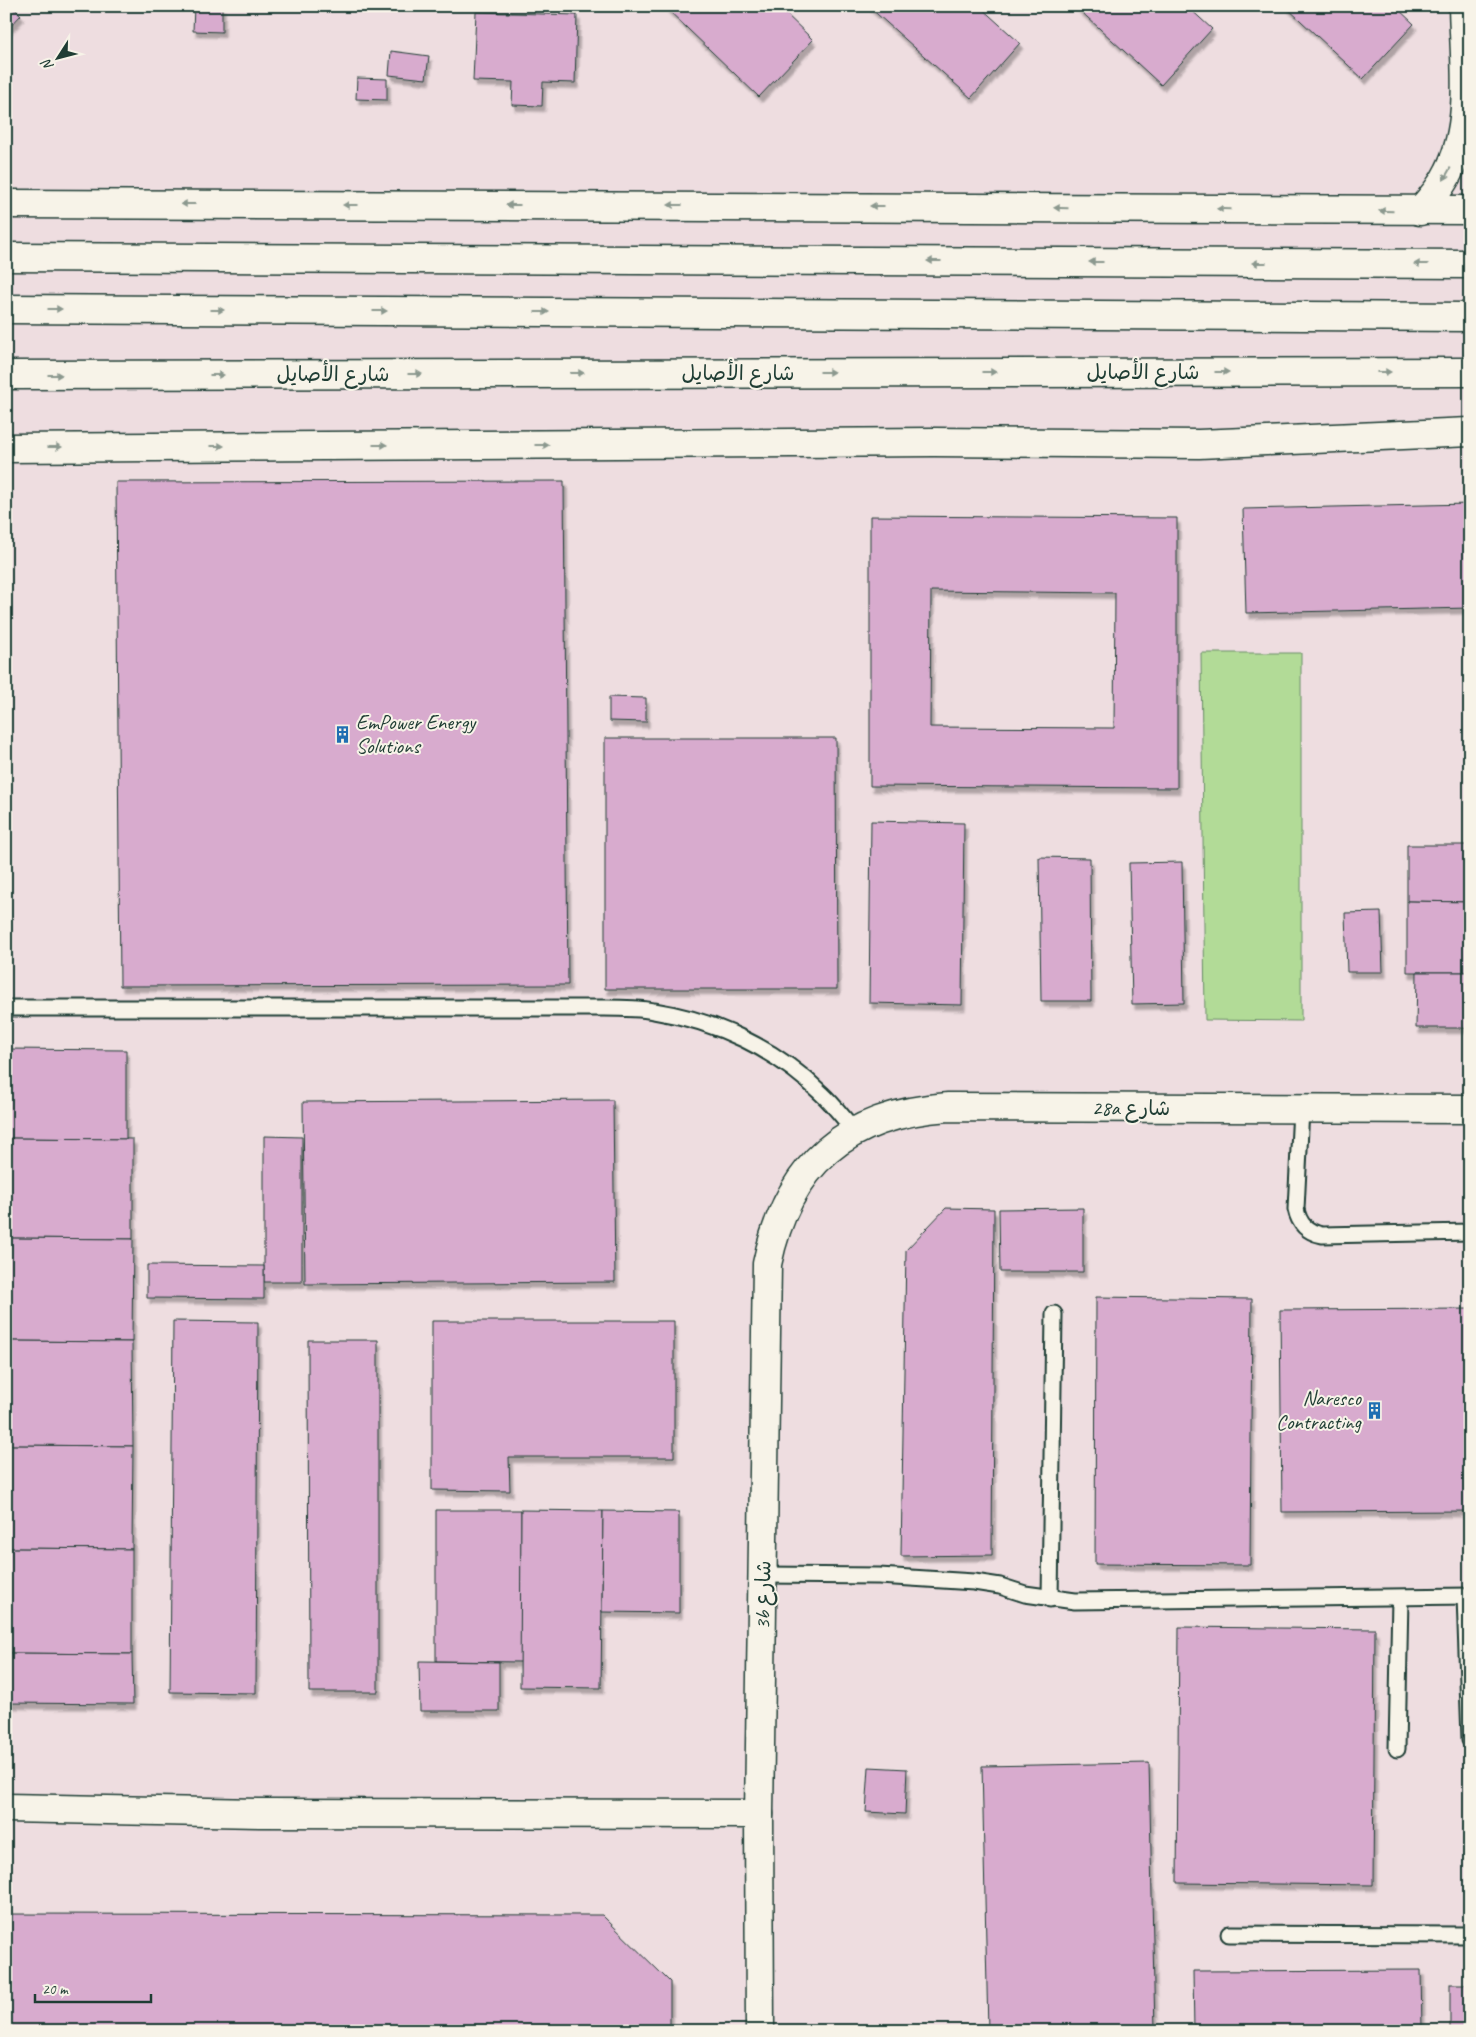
<svg xmlns="http://www.w3.org/2000/svg" width="1476" height="2037" font-family="Caveat,'Playpen Sans Arabic',sans-serif">
<defs>
<filter id="shadow"><feDropShadow dx="3" dy="5.5" stdDeviation="1" flood-color="#0004"/></filter>
</defs>
<rect width="100%" height="100%" fill="#f7f3e8"/>
<filter id="ink" filterUnits="userSpaceOnUse"><feTurbulence type="fractalNoise" baseFrequency=".02" numOctaves="2"/><feDisplacementMap in="SourceGraphic" scale="10" xChannelSelector="R" yChannelSelector="G"/><feConvolveMatrix kernelMatrix="1 2 1 2 8 2 1 2 1" color-interpolation-filters="sRGB"/></filter>
<g filter="url(#ink)">
<rect fill="#eedde0" x="6" y="6" width="1464" height="2025"/>
<path fill="#b2db97" stroke="#688c66" d="M1201 653H1301V1021L1205 1020Z"/>
<g fill="#d8abce" stroke="#1f3d34" fill-rule="evenodd" filter="url(#shadow)">
<path d="M6 6H12L21 15 6 31Z"/>
<path d="M194 6H222V32L193 31Z"/>
<path d="M664 6H778L813 40 759 97Z"/>
<path d="M868 6H979L1020 43 971 98Z"/>
<path d="M1075 6H1187L1212 29 1161 85Z"/>
<path d="M1285 6H1395L1414 24 1363 79Z"/>
<path d="M476 12 577 15 575 83 543 82 542 106 512 105 513 82 473 81Z"/>
<path d="M391 51 429 56 426 79 389 75Z"/>
<path d="M357 78 387 79V100L356 99Z"/>
<path d="M564 481 568 985 120 986 116 482Z"/>
<path d="M1470 504V608L1246 613 1243 509Z"/>
<path d="M870 516 1177 518V788L870 786ZM931 591 1115 593 1114 728 930 727Z"/>
<path d="M609 697 646 698V722L609 721Z"/>
<path d="M605 738H836L837 989H605Z"/>
<path d="M871 821 964 823 962 1005 869 1003Z"/>
<path d="M1407 845H1470V902L1407 901Z"/>
<path d="M1039 857 1090 858 1091 1001H1041Z"/>
<path d="M1182 862 1184 1003 1132 1004 1129 863Z"/>
<path d="M1407 901 1470 902V972H1407Z"/>
<path d="M1381 912 1383 972H1347L1345 913Z"/>
<path d="M1417 972H1470V1028H1416Z"/>
<path d="M6 1049 126 1050V1139L6 1138Z"/>
<path d="M613 1100 615 1282 305 1284 303 1102Z"/>
<path d="M264 1136 302 1137V1282H264Z"/>
<path d="M6 1138 133 1139V1239L6 1238Z"/>
<path d="M946 1208 994 1209 992 1555 901 1556 906 1250Z"/>
<path d="M1083 1208V1272H1000L999 1209Z"/>
<path d="M6 1238 133 1239 132 1342 6 1341Z"/>
<path d="M147 1265 264 1266V1299L147 1298Z"/>
<path d="M1096 1297 1252 1299 1250 1565 1095 1564Z"/>
<path d="M1470 1309V1511L1282 1512 1280 1310Z"/>
<path d="M173 1321 258 1322 256 1693 170 1692Z"/>
<path d="M432 1321H674V1457H509L510 1491 432 1490Z"/>
<path d="M308 1340H378V1692H309Z"/>
<path d="M6 1341 132 1342 133 1446 6 1445Z"/>
<path d="M6 1445 133 1446 132 1549 6 1548Z"/>
<path d="M436 1510H521V1662L436 1661Z"/>
<path d="M521 1510 603 1511 601 1688 520 1687Z"/>
<path d="M603 1511 679 1512V1613L602 1612Z"/>
<path d="M6 1548 132 1549V1654L6 1653Z"/>
<path d="M1179 1627 1375 1629 1373 1885 1177 1883Z"/>
<path d="M6 1653 132 1654 133 1704 6 1703Z"/>
<path d="M419 1661 499 1662V1711H420Z"/>
<path d="M1149 1763 1155 2031H988L982 1766Z"/>
<path d="M869 1767 907 1769 905 1814 866 1812Z"/>
<path d="M6 1914 602 1915 670 1982V2031H6Z"/>
<path d="M1421 1970 1422 2031H1194L1193 1971Z"/>
<rect x="1450" y="1984" width="20" height="47"/>
</g>
<g fill="none" stroke-linecap="round" stroke-linejoin="round">
<defs>
<g id="service">
<path d="M6 1008H604C620 1008 638 1008 654 1011 717 1021 776 1049 822 1094 834 1105 844 1119 855 1131"/>
<path d="M1301 1109 1296 1209C1299 1224 1307 1232 1322 1235L1470 1232"/>
<path d="M764 1575 879 1576 974 1582 1000 1586 1025 1594 1075 1601 1470 1596"/>
<path d="M1465 1596 1470 1740"/>
<path d="M1050 1599 1054 1314"/>
<path d="M1397 1749 1400 1598"/>
<path d="M1229 1934 1470 1935"/>
</g>
<g id="minor">
<path d="M1420 211C1431 199 1442 186 1449 171 1474 122 1464 59 1463 6"/>
<path d="M6 448 934 442 1199 444 1470 432"/>
<path d="M6 1808 259 1813 759 1814"/>
<path d="M760 2031 759 1814 767 1264C788 1164 846 1114 948 1107L1470 1109"/>
</g>
<g id="tertiary">
<path d="M6 204 1470 210"/>
<path d="M6 375 1470 372"/>
</g>
</defs>
<use href="#service" stroke="#1f3d34" stroke-width="19"/>
<use href="#minor" stroke="#1f3d34" stroke-width="31"/>
<use href="#tertiary" stroke="#1f3d34" stroke-width="31"/>
<use href="#service" stroke="#f7f3e8" stroke-width="15"/>
<use href="#minor" stroke="#f7f3e8" stroke-width="28"/>
<use href="#tertiary" stroke="#f7f3e8" stroke-width="28"/>
<defs>
<g id="secondary-bridge">
<path d="M6 257 1470 264"/>
<path d="M6 309 1470 317"/>
</g>
</defs>
<use href="#secondary-bridge" stroke="#1f3d34" stroke-width="31" stroke-linecap="butt"/>
<use href="#secondary-bridge" stroke="#f7f3e8" stroke-width="28"/>
</g>
<defs><path id="oneway-solid" d="M-6-.8H1V-3.2L6.5 0L1 3.2V.8H-6Z" transform="scale(1.25)"/></defs>
<g fill="#8b988e">
<use href="#oneway-solid" transform="translate(1447 174) rotate(119)"/>
<use href="#oneway-solid" transform="translate(188 204) rotate(-180)"/>
<use href="#oneway-solid" transform="translate(350 205) rotate(-180)"/>
<use href="#oneway-solid" transform="translate(513 205) rotate(-180)"/>
<use href="#oneway-solid" transform="translate(675 205) rotate(-180)"/>
<use href="#oneway-solid" transform="translate(877 206) rotate(-180)"/>
<use href="#oneway-solid" transform="translate(1061 208) rotate(-179)"/>
<use href="#oneway-solid" transform="translate(1224 209) rotate(-179)"/>
<use href="#oneway-solid" transform="translate(1386 211) rotate(-179)"/>
<use href="#oneway-solid" transform="translate(934 261) rotate(-180)"/>
<use href="#oneway-solid" transform="translate(1096 262) rotate(-180)"/>
<use href="#oneway-solid" transform="translate(1259 263) rotate(-180)"/>
<use href="#oneway-solid" transform="translate(1421 264) rotate(-180)"/>
<use href="#oneway-solid" transform="translate(55 309)"/>
<use href="#oneway-solid" transform="translate(217 310)"/>
<use href="#oneway-solid" transform="translate(380 311)"/>
<use href="#oneway-solid" transform="translate(542 312)"/>
<use href="#oneway-solid" transform="translate(827 372)"/>
<use href="#oneway-solid" transform="translate(989 372)"/>
<use href="#oneway-solid" transform="translate(1222 372)"/>
<use href="#oneway-solid" transform="translate(1384 372)"/>
<use href="#oneway-solid" transform="translate(577 373)"/>
<use href="#oneway-solid" transform="translate(415 374)"/>
<use href="#oneway-solid" transform="translate(55 375)"/>
<use href="#oneway-solid" transform="translate(217 375)"/>
<use href="#oneway-solid" transform="translate(380 445)"/>
<use href="#oneway-solid" transform="translate(542 445)"/>
<use href="#oneway-solid" transform="translate(217 446)"/>
<use href="#oneway-solid" transform="translate(55 447)"/>
</g>
</g>
<defs>
<symbol id="building-bare" viewBox="-9 -9 18 18"><path d="M-4-6H4V6H1V3H-1V6H-4ZM-2.5-4.3h1.7v1.8h-1.7ZM.8-4.3h1.7v1.8H.8ZM-2.5-1h1.7V.8h-1.7ZM.8-1h1.7V.8H.8Z" fill="#1f6fb2" stroke="#f7f3e8" stroke-width="2.5" paint-order="stroke"/></symbol>
</defs>
<g fill-rule="evenodd">
<use href="#building-bare" x="330" y="722" width="25" height="25"/>
<use href="#building-bare" x="1362" y="1398" width="25" height="25"/>
</g>
<g text-anchor="middle" stroke-width="4" stroke-linejoin="round" paint-order="stroke">
<g font-size="21" fill="#1f3d34" stroke="#f7f3e8">
<text x="1143" y="379">شارع الأصايل</text>
<text x="738" y="380">شارع الأصايل</text>
<text x="333" y="381">شارع الأصايل</text>
<text x="1131" y="1115">28a شارع</text>
<text transform="translate(763 1595) rotate(-89)" y="7">3b شارع</text>
</g>
<g font-size="21" fill="#1f3d34" stroke="#f7f3e8" text-anchor="start">
<text x="356" y="729">EmPower Energy<tspan x="356" dy="24">Solutions</tspan></text>
<text x="1361" y="1405" text-anchor="end">Naresco<tspan x="1361" dy="24">Contracting</tspan></text>
</g>
</g>
<rect width="1476" height="2037" fill="none" stroke="#f7f3e8" stroke-width="25"/>
<rect x="12" y="12" width="1451" height="2012" fill="none" stroke="#1f3d34" stroke-width="2" filter="url(#ink)"/>
<g transform="translate(58 58) rotate(234)" stroke="#f7f3e8" stroke-width="4" paint-order="stroke">
<path d="M0-4L9 19L0 12L-9 19Z" fill="#1f3d34"/>
<text y="-8" font-size="14" font-weight="bold" text-anchor="middle" fill="#1f3d34">N</text>
</g>
<path d="M35 1994v8h116v-8" fill="none" stroke="#1f3d34" stroke-width="2.5"/>
<text x="42" y="1994" font-size="15" fill="#1f3d34" stroke="#f7f3e8" stroke-width="4" paint-order="stroke">20 m</text>
</svg>
